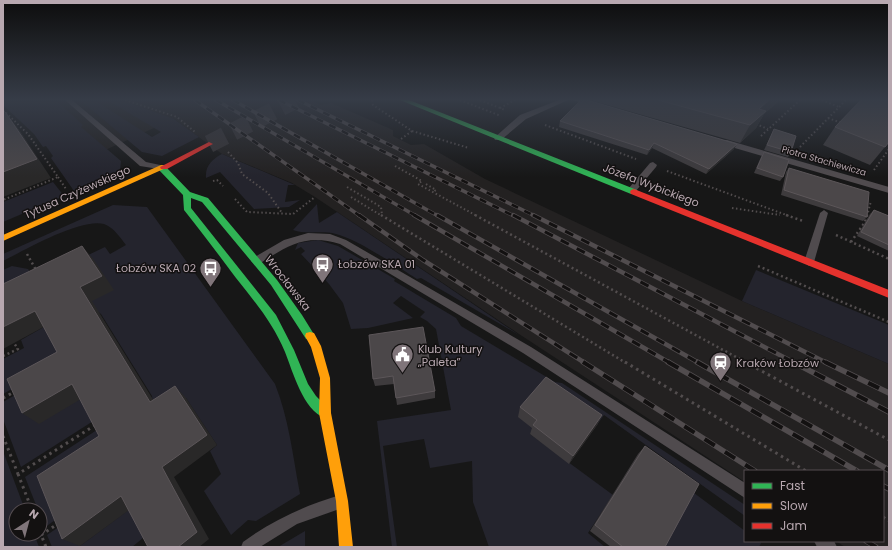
<svg xmlns="http://www.w3.org/2000/svg" width="892" height="550" font-family="Poppins,sans-serif">
<rect width="100%" height="100%" fill="#171717"/>
<path fill="#232121" d="M23 100H311L321 105 331 103 393 130V136L411 145 424 144 485 179 742 301 889 364V547H845L836 541H883V471H745V482L519 334 315 197 292 183 222 154 174 119 92 156Z"/>
<g fill="#24242d">
<path d="M3 100H53L58 102 83 125 81 127 121 161 120 172 74 191 51 158 53 156 46 146 43 147 34 134 3 105Z"/>
<path d="M80 100H94L152 137 161 132 107 100H121L174 119 199 137 162 156 142 152Z"/>
<path d="M222 154 295 185H288L285 202 300 200 289 207 254 209 220 172 206 178C205 166 212 159 222 154Z"/>
<path d="M53 182 64 196 3 222V202Z"/>
<path d="M317 204 319 223 337 212 519 335 421 278 417 279C395 265 359 240 336 234 322 230 306 235 293 230Z"/>
<path d="M113 205 147 207 275 384C289 419 293 457 300 494L256 521 248 520 231 535 204 491 221 474 210 451 217 445 186 398 155 419 152 396 101 314 48 274 105 247 110 254 126 245C120 237 113 227 104 224 80 218 25 250 3 261V254Z"/>
<path d="M318 240 338 246 395 279 394 281 456 318 461 326 555 382 562 383 745 505V516L604 415 597 425 559 398 530 434 613 495 588 533 605 547H489L473 502 472 461 430 468 424 439 383 446 397 547H392L377 421 451 410 436 329 427 321 420 317 425 312 401 296 393 303 413 318 368 328 351 329 343 303 329 284 301 254 305 251 301 247 295 250 298 243Z"/>
<path d="M12 266 28 269 36 281 3 305V270Z"/>
<path d="M756 270 889 325V364L742 301Z"/>
<path d="M49 324 72 365H55L3 394V359L24 348 21 340Z"/>
<path d="M48 376 86 396 98 418 21 467 3 419V402Z"/>
<path d="M103 426 114 446 66 512 44 528 40 516V510H38L25 477Z"/>
<path d="M3 451 25 510H16V534H34L39 547H3Z"/>
<path d="M690 490 745 531V541H758L761 543 759 547H660Z"/>
<path d="M149 495 143 538 132 547H52L47 535 69 520 80 546Z"/>
<path d="M305 531V547H278Z"/>
</g>
<g fill="none" stroke-linecap="round" stroke-linejoin="round">
<path stroke="#373436" stroke-width="18" stroke-dasharray="18 9" stroke-linecap="butt" d="M209 144 295 100"/>
<g stroke="#524d4e" stroke-width="2" stroke-dasharray="1.5 2.5" stroke-linecap="butt">
<path d="M125 100 177 117 195 132"/>
<path d="M372 100 373 105 412 131 401 139"/>
<path d="M460 100 501 116"/>
<path d="M480 100 505 110"/>
<path d="M822 100 839 107"/>
<path d="M500 108 515 100"/>
<path d="M3 110 28 134 58 177 3 200"/>
<path d="M828 118 842 123"/>
<path d="M756 124 768 129"/>
<path d="M545 125 636 159"/>
<path d="M412 131 469 148"/>
<path d="M761 136 800 100"/>
<path d="M800 147 846 100"/>
<path d="M228 152 238 163 242 174 268 193 282 213"/>
<path d="M395 166 422 181 418 184 477 216"/>
<path d="M874 170 889 149"/>
<path d="M667 171 789 216"/>
<path d="M58 177 66 189"/>
<path d="M213 181 217 180 223 186"/>
<path d="M426 184 436 190 433 192"/>
<path d="M347 187 381 207 382 215"/>
<path d="M351 197 382 216"/>
<path d="M235 199 247 212 293 214 315 197"/>
<path d="M732 208 780 215"/>
<path d="M867 216 871 201"/>
</g>
<g stroke="#524d4e" stroke-width="2.5" stroke-dasharray="2 3" stroke-linecap="butt">
<path d="M381 215 626 363"/>
<path d="M475 215 747 363"/>
<path d="M786 215 803 221"/>
<path d="M836 235 889 259"/>
<path d="M851 242 865 222 867 215"/>
<path d="M27 254 36 270"/>
<path d="M758 266 889 322"/>
<path d="M3 356 18 349 14 343"/>
</g>
<g stroke="#524d4e" stroke-width="3" stroke-dasharray="2.5 4" stroke-linecap="butt">
<path d="M625 362 806 471"/>
<path d="M745 362 889 440"/>
<path d="M3 398 16 391"/>
<path d="M3 436 18 474 97 424"/>
<path d="M18 474 32 510"/>
<path d="M883 517 889 521"/>
<path d="M40 532 46 547"/>
<path d="M41 535 59 523"/>
</g>
<g fill="#504b4e" fill-rule="evenodd">
<path d="M65 100H72L146 162 165 166V170L140 166Z"/>
<path d="M559 100H568L526 119 501 140H495L494 138 520 115Z"/>
<path d="M573 100H584L597 105 593 107Z"/>
<path d="M721 140H727L889 187V193L721 144Z"/>
<path d="M653 162 657 165 656 167 635 192H629L628 190 629 188 650 163Z"/>
<path d="M824 210 828 213 814 262 809 266 804 262 820 213Z"/>
<path d="M308 233 330 234 346 240 531 347 745 483V498L523 353 340 244C306 233 287 246 259 264L256 265 251 261 253 258 284 240Z"/>
<path d="M340 495 345 497 347 502 345 507 297 524 260 547H241L243 542C273 520 304 506 340 495Z"/>
<path d="M814 541H834L837 547H817Z"/>
</g>
<g fill="#30b455" fill-rule="evenodd">
<path d="M400 100H409L637 190 638 192 637 194H631Z"/>
<path d="M159 166H165L190 192 208 198 277 280 302 315 315 336 314 339 310 340 306 339 271 285 202 202 191 198V208L276 315 294 350 308 384 316 396 329 409 331 413 329 417 325 418C303 410 293 372 285 352 273 323 255 302 236 278 219 255 202 233 184 210L183 195 159 170Z"/>
</g>
<g fill="#ff9f0a" fill-rule="evenodd">
<path d="M161 165H167L168 167 3 241V235Z"/>
<path d="M310 332 314 333 321 346 330 378 331 413 348 501 353 547H339L336 501 319 413 320 378 311 347 305 336 306 333Z"/>
</g>
<g fill="#e5322d" fill-rule="evenodd">
<path d="M209 142 213 144 211 145 167 169H161L160 167Z"/>
<path d="M634 189 889 290V298L631 194 630 192 631 190Z"/>
</g>
<defs>
<g id="rail-far2">
<path d="M195 100 360 216"/>
<path d="M216 100 416 216"/>
<path d="M233 100 438 216"/>
<path d="M279 100 514 216"/>
<path d="M298 100 535 216"/>
</g>
<g id="rail-far1">
<path d="M359 215 423 260 585 363"/>
<path d="M414 215 670 363"/>
<path d="M437 215 699 363"/>
<path d="M513 215 795 363"/>
<path d="M533 215 827 363"/>
</g>
<g id="rail">
<path d="M583 362 755 471"/>
<path d="M668 362 857 471"/>
<path d="M697 362 889 470"/>
<path d="M793 362 889 412"/>
<path d="M825 362 889 393"/>
<path d="M883 486 889 489"/>
<path d="M866 541 876 547"/>
</g>
</defs>
<use href="#rail-far2" stroke="#514c4e" stroke-width="3.5"/>
<use href="#rail-far1" stroke="#514c4e" stroke-width="4.5"/>
<use href="#rail" stroke="#514c4e" stroke-width="5.5"/>
<use href="#rail-far2" stroke="#131111" stroke-width="2.5" stroke-dasharray="7" stroke-linecap="butt"/>
<use href="#rail-far1" stroke="#131111" stroke-width="3" stroke-dasharray="9" stroke-linecap="butt"/>
<use href="#rail" stroke="#131111" stroke-width="4" stroke-dasharray="12" stroke-linecap="butt"/>
</g>
<g fill="#3e3b3d">
<path d="M590 100H780L764 114 756 128 740 143Z"/>
<path d="M560 121 734 149 706 174 652 148 647 155 559 127Z"/>
<path d="M835 127 889 142 870 165 823 145Z"/>
<path d="M774 129 791 152 788 157 764 150Z"/>
<path d="M764 152 783 177 780 181 754 173 761 157Z"/>
<path d="M789 168 867 217 863 221 781 195 786 172Z"/>
<path d="M874 210 889 216V251L857 236 870 214Z"/>
<path d="M369 335 435 391V398L397 405 394 384 375 386 373 379Z"/>
<path d="M520 407 602 415 597 425 569 464 530 434 532 428 518 417Z"/>
<path d="M645 446 665 547H611L590 531 638 454Z"/>
</g>
<g fill="#292828">
<path d="M769 100H780L764 114 756 128 740 143 759 109Z"/>
<path d="M6 113 20 131 51 178 3 197V172Z"/>
<path d="M654 143 652 148 647 155 649 150Z"/>
<path d="M737 144 734 149 706 174 709 169Z"/>
<path d="M82 246 94 260 114 290 92 301 162 414 150 402 80 287Z"/>
<path d="M35 311 49 324 3 349V327Z"/>
<path d="M72 384 86 396 39 424 22 413Z"/>
<path d="M175 386 186 398 217 445 174 477 209 539 199 547H178L162 467Z"/>
<path d="M602 415 597 425 569 464 573 456Z"/>
<path d="M121 496 136 505 80 546 62 539Z"/>
</g>
<g fill="#4b4749" stroke="#5c5659">
<path d="M581 100H587L737 144 709 169 654 143 649 150 560 121Z"/>
<path d="M658 100H769L759 109 766 111 750 125Z"/>
<path d="M861 100H889V142L885 147 835 127Z"/>
<path d="M3 110 6 113 37 159 3 172Z"/>
<path d="M774 129 796 136 791 152 767 145Z"/>
<path d="M764 152 789 160 783 177 757 168Z"/>
<path d="M789 168 869 192 867 217 784 190Z"/>
<path d="M874 210 889 216V245L861 232Z"/>
<path d="M82 246 102 276 80 287 150 402 175 386 207 435 162 467 197 532 178 547H148L121 496 62 539 37 476 99 436 72 384 22 413 7 379 57 352 35 311 3 327V284Z"/>
<path d="M423 327 435 391 396 398 393 376 373 379 369 335Z"/>
<path d="M546 377 602 415 573 456 533 425 537 420 520 407Z"/>
<path d="M645 446 699 484 665 547H623L595 525Z"/>
</g>
<linearGradient id="sky" x2="0" y2="1"><stop stop-color="#0d0d0d"/><stop offset="0.56" stop-color="#363c47"/><stop offset="1" stop-color="#363c47" stop-opacity="0"/></linearGradient>
<rect width="892" height="177" fill="url(#sky)"/>
<defs>
<symbol id="bus-pin" viewBox="-11 -11 22 30"><path d="M0 17L-7.5 6A9.5 9.5 0 1 1 7.5 6Z" fill="#80757a" stroke="#131111"/><path d="M-5-6H5V4H4V6H2V4H-2V6H-4V4H-5ZM-3.5-4V0h7V-4ZM-3.5 1.2v1.5H-2V1.2ZM2 1.2v1.5H3.5V1.2Z" fill="#fff"/></symbol>
<symbol id="civic-pin" viewBox="-11 -11 22 30"><path d="M0 17L-7.5 6A9.5 9.5 0 1 1 7.5 6Z" fill="#80757a" stroke="#131111"/><path d="M-.6-6.5H3V-4.5H.6V-3L4-1V1h2V6H-6V1h2V-1L-.6-3ZM-1.2 2.5V6h2.4V2.5Z" fill="#fff"/></symbol>
<symbol id="station-pin" viewBox="-11 -11 22 30"><path d="M0 17L-7.5 6A9.5 9.5 0 1 1 7.5 6Z" fill="#80757a" stroke="#131111"/><path d="M-3-6H3Q5-6 5-4V2Q5 4 3 4L4.5 6H3L1.5 4h-3L-3 6H-4.5L-3 4Q-5 4-5 2V-4Q-5-6-3-6ZM-3.5-4v3h7v-3ZM-3.5 1v1.5H-2V1ZM2 1v1.5H3.5V1Z" fill="#fff"/></symbol>
</defs>
<g fill-rule="evenodd">
<use href="#bus-pin" x="310" y="252" width="25" height="34"/>
<use href="#bus-pin" x="198" y="256" width="25" height="34"/>
<use href="#civic-pin" x="390" y="342" width="25" height="34"/>
<use href="#station-pin" x="708" y="350" width="25" height="34"/>
</g>
<g text-anchor="middle" stroke-width="3" stroke-linejoin="round" paint-order="stroke">
<g font-size="9" fill="#b8a8b0" stroke="#131111">
<text transform="translate(824 161) rotate(16)" y="3">Piotra Stachiewicza</text>
</g>
<g font-size="11" fill="#b8a8b0" stroke="#131111">
<text transform="translate(651 185) rotate(21)" y="4">Józefa Wybickiego</text>
<text transform="translate(77 192) rotate(-24)" y="4">Tytusa Czyżewskiego</text>
<text transform="translate(288 283) rotate(52)" y="4">Wrocławska</text>
</g>
<g font-size="11" fill="#b8a8b0" stroke="#131111" text-anchor="start">
<text x="338" y="268">Łobzów SKA 01</text>
<text x="196" y="272" text-anchor="end">Łobzów SKA 02</text>
<text x="418" y="353">Klub Kultury<tspan x="418" dy="13">„Paleta”</tspan></text>
<text x="736" y="367">Kraków Łobzów</text>
</g>
</g>
<rect width="892" height="550" fill="none" stroke="#b8a8b0" stroke-width="8"/>
<rect x="744" y="470" width="140" height="72" fill="#131111" stroke="#554d51"/>
<rect x="752" y="483" width="20" height="6" fill="#30b455" stroke="#554d51"/>
<text x="780" y="490" font-size="12" fill="#b8a8b0">Fast</text>
<rect x="752" y="503" width="20" height="6" fill="#ff9f0a" stroke="#554d51"/>
<text x="780" y="510" font-size="12" fill="#b8a8b0">Slow</text>
<rect x="752" y="523" width="20" height="6" fill="#e5322d" stroke="#554d51"/>
<text x="780" y="530" font-size="12" fill="#b8a8b0">Jam</text>
<g transform="translate(28 522) rotate(36)"><circle r="19" fill="#131111" stroke="#554d51"/>
<path d="M0-3L7 15L0 10L-7 15Z" fill="#80757a"/>
<text y="-6" font-size="11" font-weight="bold" text-anchor="middle" fill="#b8a8b0">N</text>
</g>
</svg>
